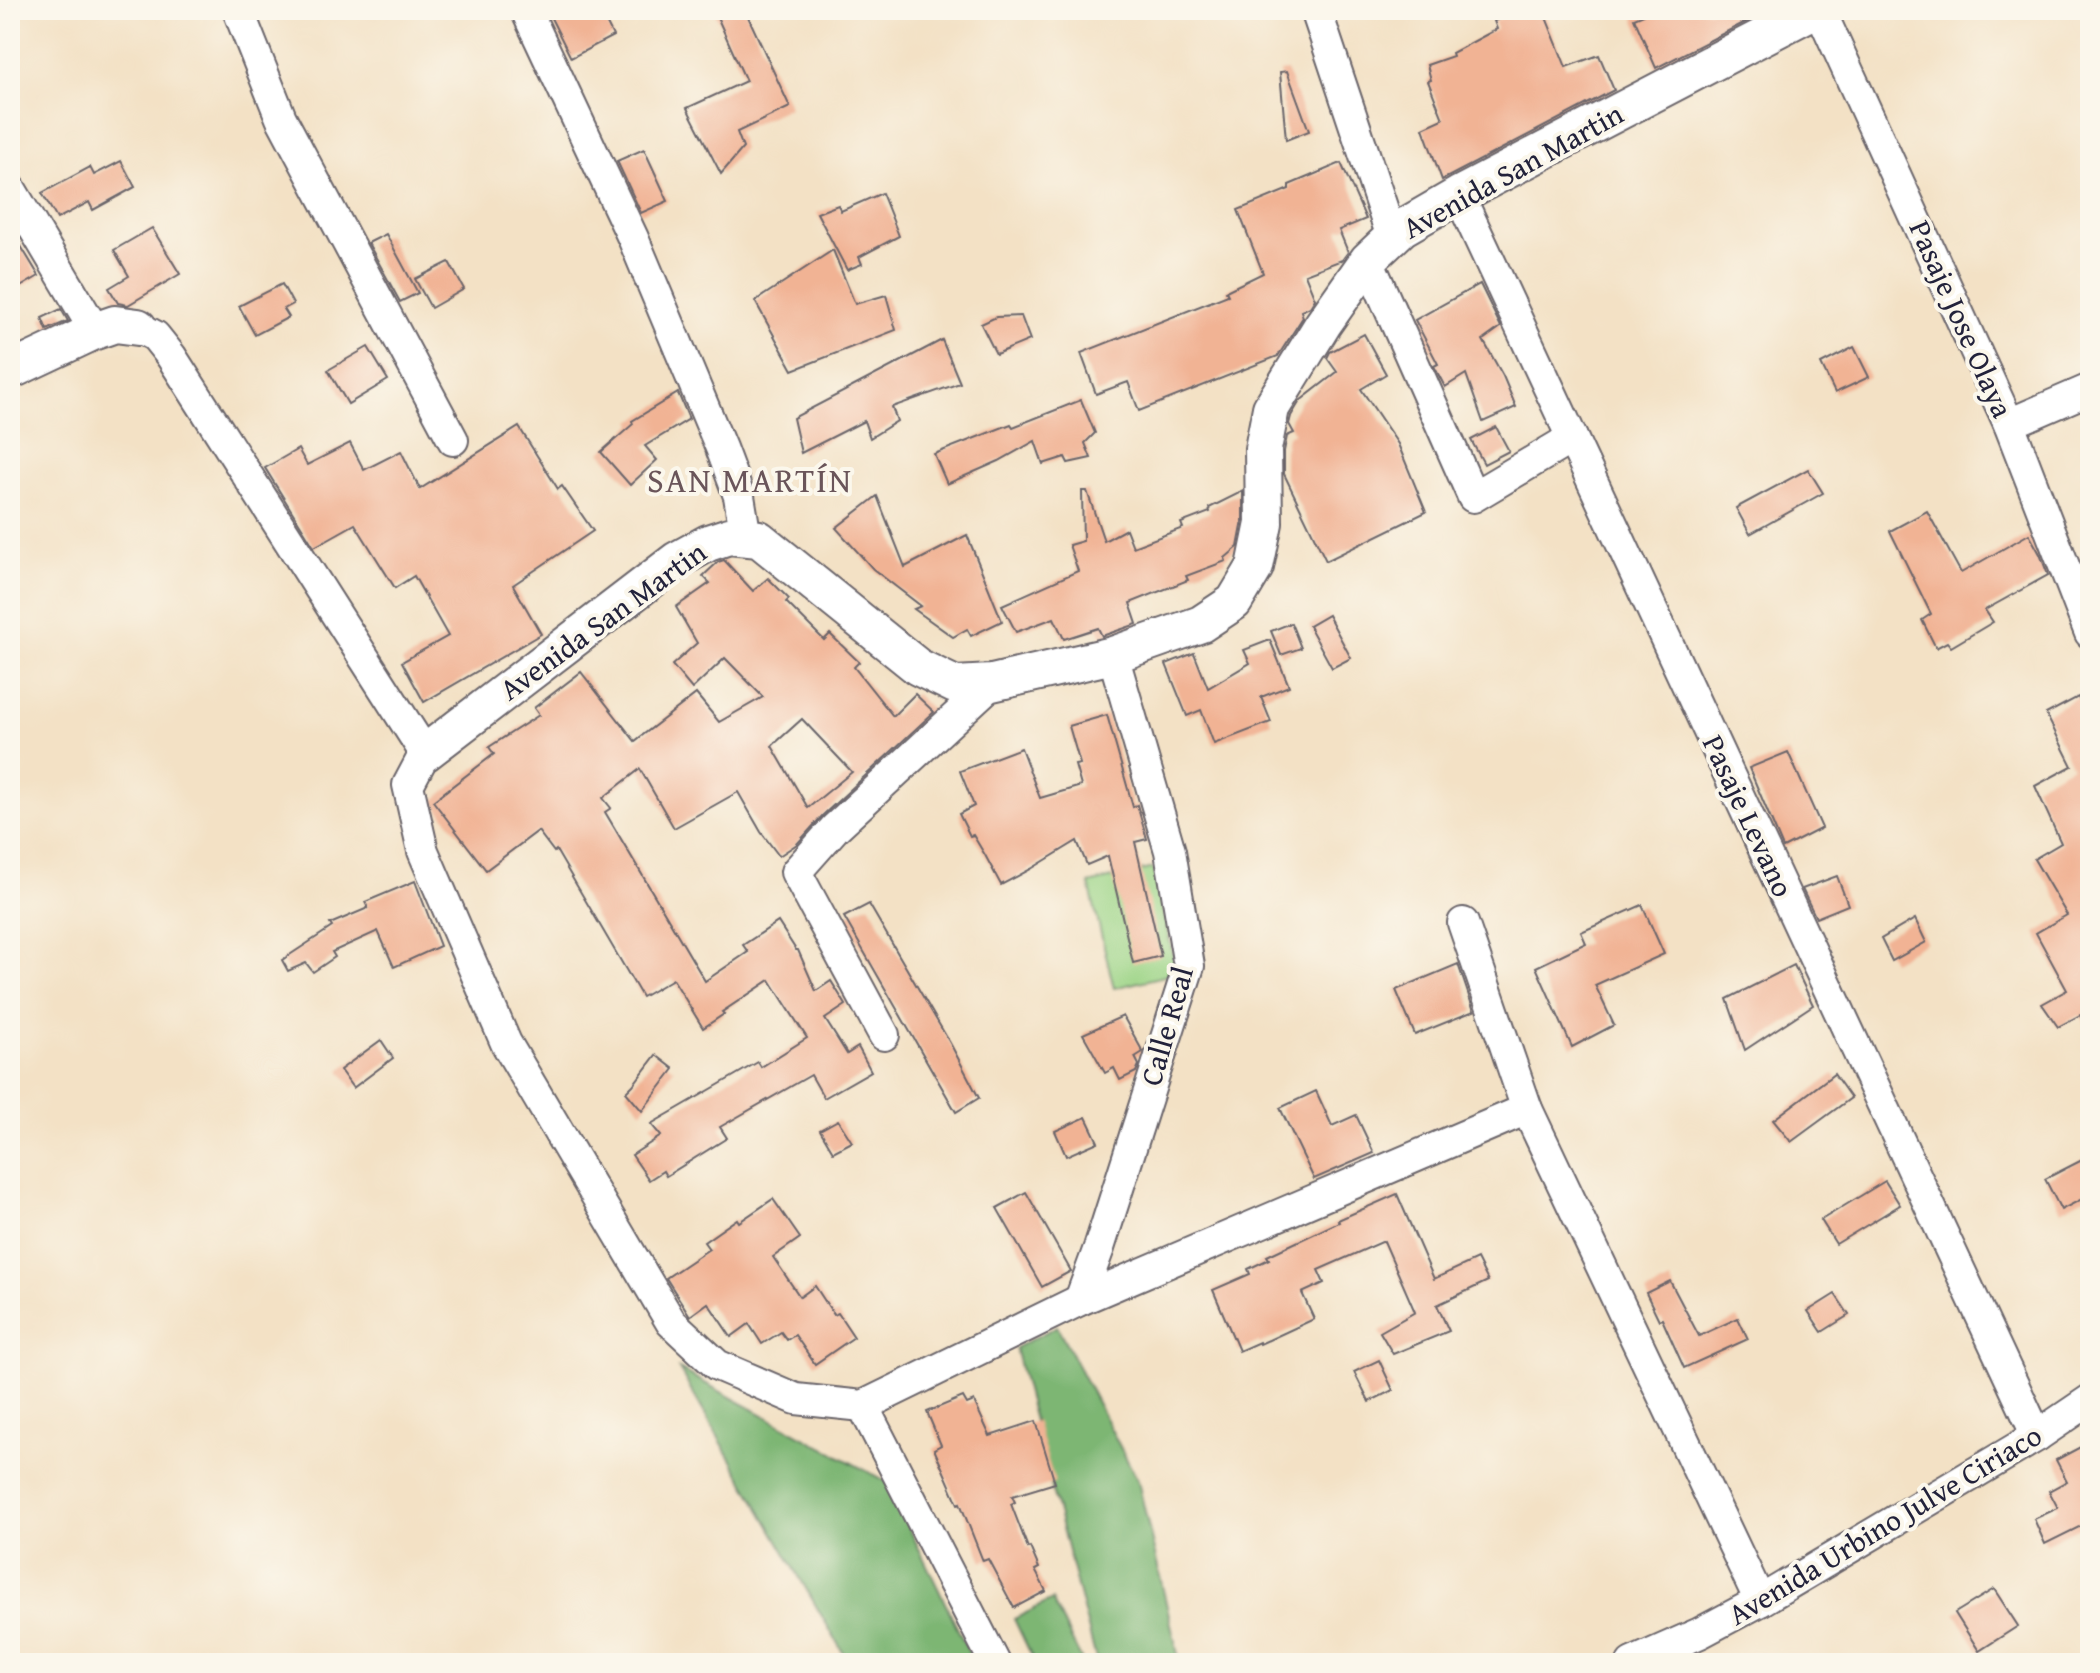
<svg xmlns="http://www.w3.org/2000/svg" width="2100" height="1673" font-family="'Gentium Book Plus',serif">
<rect width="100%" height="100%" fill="#fbf7ec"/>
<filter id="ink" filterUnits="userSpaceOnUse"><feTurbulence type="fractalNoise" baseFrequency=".0125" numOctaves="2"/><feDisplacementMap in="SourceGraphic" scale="16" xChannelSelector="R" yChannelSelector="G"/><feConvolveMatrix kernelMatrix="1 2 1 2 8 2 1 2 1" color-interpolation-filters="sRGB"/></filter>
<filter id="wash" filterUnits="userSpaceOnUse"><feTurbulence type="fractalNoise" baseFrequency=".006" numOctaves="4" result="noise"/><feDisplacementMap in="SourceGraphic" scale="32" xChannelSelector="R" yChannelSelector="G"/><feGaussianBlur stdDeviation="1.8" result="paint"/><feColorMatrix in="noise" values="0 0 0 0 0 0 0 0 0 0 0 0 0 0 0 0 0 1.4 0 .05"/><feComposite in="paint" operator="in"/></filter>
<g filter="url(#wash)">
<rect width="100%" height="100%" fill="#f3e1c5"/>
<path fill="#9cd486" stroke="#5f7b60" stroke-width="2" d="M1153 868 1177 973 1114 988 1089 884Z"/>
<g fill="#7db673" stroke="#506c57" stroke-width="2">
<path d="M1057 1326 1138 1481 1180 1663H1097L1015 1348Z"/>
<path d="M679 1369 887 1482 974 1663H849Z"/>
<path d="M1052 1600 1083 1663H1035L1014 1619Z"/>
</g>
<g id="blocks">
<g fill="#f1b394" fill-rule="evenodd">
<path d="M547 10H600L613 36 571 58Z"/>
<path d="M714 10H745L790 107 737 132 743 148 721 174 687 108 746 81Z"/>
<path d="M1520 10H1543L1566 67 1599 55 1614 90 1442 180 1423 128 1443 119 1428 81 1431 80 1427 65 1453 56 1452 53 1497 29 1494 21Z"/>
<path d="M1653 10H1769L1656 68 1634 18Z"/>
<path d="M1287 71 1309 131 1286 140 1280 72Z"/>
<path d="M644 149 668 201 641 213 617 161Z"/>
<path d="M121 161 135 187 93 210 89 202 57 219 42 193 90 167 94 175Z"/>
<path d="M1341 163 1366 219 1339 230 1348 252 1342 260 1305 274 1315 299 1310 307 1301 311 1303 317 1278 356 1139 411 1128 382 1096 394 1081 353 1228 295 1226 291 1263 273 1238 210 1289 189V185Z"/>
<path d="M882 193 899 236 859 257 862 264 847 270 817 213 838 205 841 211Z"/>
<path d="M10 228 39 276 10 293Z"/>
<path d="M152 228 180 274 128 305 118 303 109 288 129 276 114 250Z"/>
<path d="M386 234 418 293 400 302 368 243Z"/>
<path d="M833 250 855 304 886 295 896 330 793 370 755 301Z"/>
<path d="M449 262 464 289 431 308 415 279Z"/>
<path d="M282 284 293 304 284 309 289 317 255 335 239 306Z"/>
<path d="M1480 284 1501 327 1483 340 1503 376 1516 407 1483 422 1466 374 1445 387 1434 366 1438 364 1415 320Z"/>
<path d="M61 309 68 321 47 330 42 318Z"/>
<path d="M1021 316 1030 340 996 354 981 324 996 317Z"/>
<path d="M1364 334 1386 374 1361 389 1398 444 1426 512 1326 561 1284 474V451L1287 436 1294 433 1289 424 1291 416 1300 401 1337 372 1327 358 1330 352Z"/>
<path d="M942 340 960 383 892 407 897 421 870 438 864 421 801 453 793 418Z"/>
<path d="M368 347 388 380 348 404 328 370Z"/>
<path d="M1854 347 1869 377 1835 393 1821 364Z"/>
<path d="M678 393 689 419 645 446 657 460 630 485 601 452 633 424 632 421Z"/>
<path d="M1081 400 1095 433 1085 443 1091 458 1068 463 1065 457 1043 464 1035 441 999 461 947 484 934 454 1011 424 1013 427Z"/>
<path d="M519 427 558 489 562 486 593 531 513 585 541 634 424 702 402 662 448 636 414 576 395 588 355 524 314 547 265 468 298 449 307 465 350 443 364 470 401 451 420 489Z"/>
<path d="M1496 427 1509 451 1484 464 1471 440Z"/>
<path d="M1808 469 1823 493 1750 534 1736 508Z"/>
<path d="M1082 491H1087L1104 541 1126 529 1133 547 1183 528 1181 523 1210 512 1209 508 1243 491V521L1238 547 1225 558 1226 561 1186 576 1188 580 1130 603 1137 624 1102 636 1098 628 1064 639 1054 618 1016 632 1002 605 1078 571 1069 545 1083 541Z"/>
<path d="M877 496 905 567 967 535 1002 621 971 636 967 629 953 637 914 609 921 606 873 569 836 528Z"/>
<path d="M1927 511 1961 573 2029 534 2040 554 2048 575 1985 610 1993 622 1951 647 1947 642 1936 648 1922 620 1931 614 1890 531Z"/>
<path d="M724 560 753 591 768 578 789 599 786 602 824 640 830 634 859 662 854 667 893 716 915 694 934 712 823 815 797 844 779 856 761 832 738 792 674 828 640 769 603 798 611 808 605 812 705 981 748 952 743 945 778 922 796 950H798L816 991 831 981 846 1005 825 1019 847 1054 858 1047 871 1071 824 1098 811 1075 720 1127 727 1138 666 1176 663 1171 649 1180 632 1155 661 1136 651 1124 758 1062 761 1067 807 1038 770 980 722 1012 724 1014 703 1028 673 979 642 997 556 850 554 852 538 831 486 870 433 801 494 754 489 747 539 715 534 708 581 672 635 741 696 694 719 722 763 697 725 658 692 689 672 665 697 643 676 607 710 583 703 576 718 562ZM802 719 852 772 808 808 772 746Z"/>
<path d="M1328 615 1351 658 1332 668 1309 626Z"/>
<path d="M1291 623 1301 648 1281 655 1271 631Z"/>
<path d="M1270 640 1289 686 1261 697 1271 722 1214 744 1201 710 1187 716 1166 664 1194 653 1208 688 1250 663 1244 650Z"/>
<path d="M2078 697 2090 721V1033L2080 1015 2058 1027 2042 1004 2067 990 2036 933 2067 915 2034 859 2061 843 2035 786 2072 766 2046 714Z"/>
<path d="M1107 715 1133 807 1137 805 1147 839 1135 842 1161 956 1133 963 1108 856 1087 865 1077 841 1031 869 1001 885 985 855 973 835 970 836 959 814 974 806 960 771 1021 748 1040 798 1081 786 1075 765 1080 764 1069 726Z"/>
<path d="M1788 752 1822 828 1783 848 1749 768Z"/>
<path d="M1837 876 1848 905 1816 918 1802 889Z"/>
<path d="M415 881 440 946 394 967 378 931 332 952 335 957 313 972 306 963 288 971 282 960 332 927 330 924 368 908 365 902Z"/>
<path d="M869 904 950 1043 979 1098 956 1112 844 917Z"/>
<path d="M1642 905 1664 954 1595 985 1614 1025 1572 1047 1536 967 1586 943 1581 932Z"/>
<path d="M1915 919 1926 942 1892 961 1881 939Z"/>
<path d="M1458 964 1474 1011 1415 1035 1396 990Z"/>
<path d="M1794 965 1813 1005 1745 1050 1727 999Z"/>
<path d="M1123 1016 1143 1052 1135 1057 1139 1065 1136 1072 1120 1080 1114 1068 1105 1073 1083 1034Z"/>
<path d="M381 1040 393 1058 353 1088 340 1070Z"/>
<path d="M656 1055 674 1069 642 1111 626 1092 633 1085Z"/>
<path d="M1834 1074 1851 1098 1791 1142 1773 1120Z"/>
<path d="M1316 1091 1332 1126 1356 1115 1374 1153 1314 1179 1280 1108Z"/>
<path d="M1086 1117 1098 1142 1066 1156 1055 1131Z"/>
<path d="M838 1120 852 1142 833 1152 820 1130Z"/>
<path d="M2090 1156V1195L2061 1210 2045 1179Z"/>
<path d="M1885 1181 1900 1205 1836 1244 1821 1220Z"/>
<path d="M1026 1192 1071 1271 1042 1287 997 1208Z"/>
<path d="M1397 1194 1434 1279 1477 1259 1488 1281 1437 1305 1449 1331 1393 1354 1380 1332 1415 1312 1384 1241 1318 1270 1324 1283 1302 1293 1314 1319 1260 1344 1259 1342 1239 1351 1213 1290 1250 1274 1248 1269 1269 1259 1267 1256 1339 1222 1338 1220Z"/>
<path d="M773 1199 800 1238 773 1257 800 1297 815 1286 834 1315 838 1313 854 1337 815 1364 795 1335 787 1340 781 1332 762 1344 749 1324 731 1337 708 1303 690 1316 666 1278 709 1249 704 1242 737 1219 739 1222Z"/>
<path d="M1670 1281 1699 1336 1738 1318 1748 1339 1684 1368 1662 1319 1659 1320 1646 1293Z"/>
<path d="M1835 1294 1849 1315 1822 1332 1808 1311Z"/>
<path d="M1379 1360 1393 1390 1369 1402 1354 1372Z"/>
<path d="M963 1397 967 1404 974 1401 990 1436 1036 1421 1055 1483 1012 1496 1015 1502 1011 1504 1028 1548 1030 1547 1039 1568 1035 1570 1046 1591 1014 1608 988 1559 983 1561 960 1503 958 1504 934 1449 941 1445 927 1412Z"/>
<path d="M2090 1442V1524L2089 1522 2045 1544 2034 1519 2058 1508 2049 1491 2067 1481 2056 1460Z"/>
<path d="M1994 1589 2018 1626 1979 1651 1955 1613Z"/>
</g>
</g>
</g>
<g filter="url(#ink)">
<use href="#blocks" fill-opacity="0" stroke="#6b656b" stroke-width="2"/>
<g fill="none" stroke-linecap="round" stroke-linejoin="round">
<defs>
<g id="minor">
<path d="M238 10 281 118 453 440"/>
<path d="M526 10 633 238 721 448 739 496 746 538"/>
<path d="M1316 10 1392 237"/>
<path d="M1820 10 2009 424 2090 633"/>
<path d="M10 188 95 331"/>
<path d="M1459 195 2037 1436"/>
<path d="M1368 260 1473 497 1572 438"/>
<path d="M138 327 155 336 171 356 425 753 408 785 423 851 506 1043 671 1322 717 1365 796 1399 863 1406 1080 1300 1527 1109"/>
<path d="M2009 424 2090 389"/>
<path d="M1463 923 1527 1109 1760 1601"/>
<path d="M884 1035 796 872 835 828 992 683"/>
<path d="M1080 1300 1099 1248 1189 966 1170 851 1113 655"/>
<path d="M863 1406 995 1663"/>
<path d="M1632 1663 1700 1633 1760 1601 2037 1436 2090 1400"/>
</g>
<g id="tertiary">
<path d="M10 371 95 331 115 324 138 327"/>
<path d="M425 753 677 560 708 543 729 536 759 539 918 667 955 685 992 683 1113 655 1201 624 1234 602 1255 567 1264 523 1263 449 1271 408 1323 324 1368 260 1402 228 1459 195 1814 10"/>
</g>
</defs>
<use href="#minor" stroke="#6b656b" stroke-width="34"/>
<use href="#tertiary" stroke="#6b656b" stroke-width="40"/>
<use href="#minor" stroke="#fff" stroke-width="30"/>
<use href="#tertiary" stroke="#fff" stroke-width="36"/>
</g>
</g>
<g text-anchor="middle" stroke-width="8" stroke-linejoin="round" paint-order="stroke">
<g font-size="30" fill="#22223b" stroke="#fbf7ec">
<text transform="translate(1513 171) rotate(-29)" y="10">Avenida San Martin</text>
<text transform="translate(1961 319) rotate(66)" y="10">Pasaje Jose Olaya</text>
<text transform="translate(603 621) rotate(-36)" y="10">Avenida San Martin</text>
<text transform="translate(1748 816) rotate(65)" y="10">Pasaje Levano</text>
<text transform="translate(1167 1026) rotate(-74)" y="10">Calle Real</text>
<text transform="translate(1885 1525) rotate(-31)" y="10">Avenida Urbino Julve Ciriaco</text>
</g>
<g font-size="34" letter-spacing="2" fill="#6a555a" stroke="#fbf7ec">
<text x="750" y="492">SAN MARTÍN</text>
</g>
</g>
<rect width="2100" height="1673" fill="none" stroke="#fbf7ec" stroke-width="40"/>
</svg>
